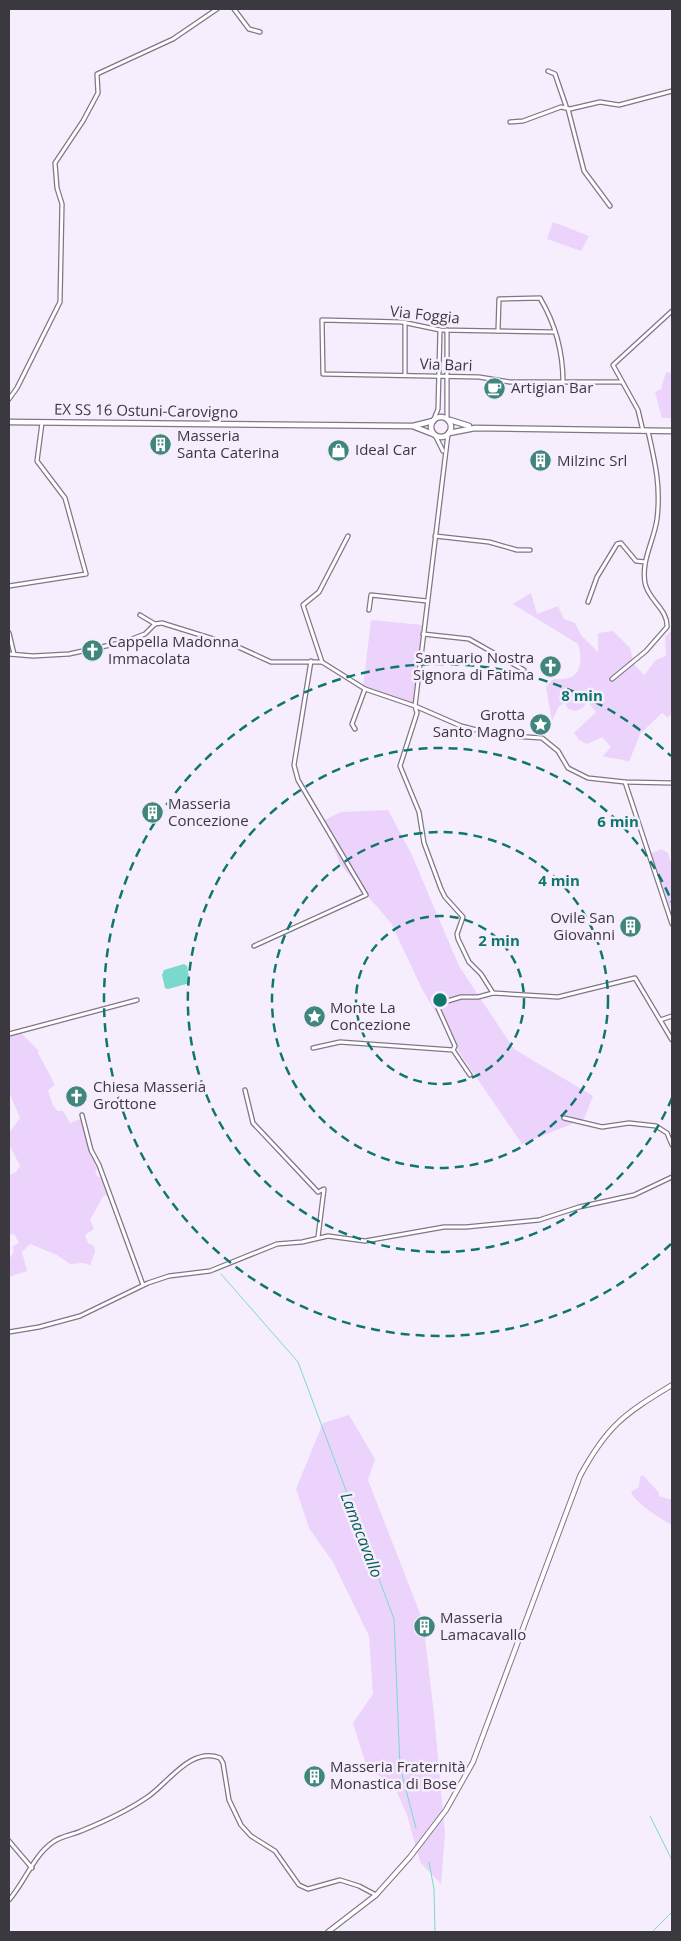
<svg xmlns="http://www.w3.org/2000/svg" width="681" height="1941" font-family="'Open Sans',sans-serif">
<rect width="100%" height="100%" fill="#f7eefd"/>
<g fill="#ebd3fc">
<path d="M553 222 589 236 581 251 547 239Z"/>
<path d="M666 372 672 373V418H662L655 392 661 389Z"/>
<path d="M531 593 537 614 558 606 564 619 575 623 581 635 598 652V633L613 631 630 648 633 659 631 661 644 675 656 660 666 656 665 637 672 630V712L668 718 662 713 640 734 629 762C620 758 612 759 603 756L611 747 602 737 587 744 579 740 574 733 596 712 587 701 584 707 576 711 568 709 565 703 559 706 552 721 546 687 552 680C557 678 562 680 568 678 583 675 582 656 578 644L513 604Z"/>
<path d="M371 620 423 625 415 706 363 687Z"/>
<path d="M388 810 411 853 459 966 514 1049 593 1096 584 1119 522 1144 461 1055 422 989 391 923 340 864 323 821 341 812Z"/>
<path d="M661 849 668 853 672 866V904L669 907 658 882 650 854Z"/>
<path d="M20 1032 39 1051 38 1053 55 1085 48 1090 53 1106 58 1111H63L70 1123 80 1119 97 1170 95 1171 97 1176 103 1179 108 1196 104 1195 90 1220 94 1229 85 1235 88 1243 94 1246 95 1252 90 1265 83 1263 70 1264 57 1255 30 1244 22 1252 27 1271 9 1277V1260L14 1251 12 1247 19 1243 14 1234 11 1235 9 1231V1175L16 1172 20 1166 9 1144V1133L20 1118 9 1092V1035Z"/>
<path d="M349 1415 375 1459 368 1480 423 1621 434 1714 445 1834 441 1884 420 1862 407 1815 392 1781 368 1771 353 1723 373 1694 369 1636 333 1562 309 1528 296 1489 323 1423Z"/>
<path d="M643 1475 659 1493V1496L672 1500V1525C661 1519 635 1503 631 1492L639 1487 640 1477Z"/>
</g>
<path fill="#7ad9cc" d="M184 964 187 966 190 983 168 989 165 988 162 975 164 970Z"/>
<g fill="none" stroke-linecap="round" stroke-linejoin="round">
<g stroke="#7ad9cc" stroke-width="1">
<path d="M221 1274 298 1362 394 1619 400 1767 416 1828"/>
<path d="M650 1816 672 1860"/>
<path d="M429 1862 434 1889 435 1932"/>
<path d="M652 1932 672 1912"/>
</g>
<defs>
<g id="minor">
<path d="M234 9 249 29 260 32"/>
<path d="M548 71 555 74 566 106"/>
<path d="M568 109 584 171 610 206"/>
<path d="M510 122 523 121 561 107 570 109 600 102 619 105 672 91"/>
<path d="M447 330V418"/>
<path d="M498 331 499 299 540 298C556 325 563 352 563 382"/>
<path d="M555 332 440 330 402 322 322 320 323 374 479 377 510 382H622"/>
<path d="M405 375V323"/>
<path d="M9 399 17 388 60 302 62 204 57 188 55 163 83 121 98 93 97 74 173 39 217 9"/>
<path d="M434 419 438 409 440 330"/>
<path d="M643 431 638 410 613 365 672 311"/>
<path d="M448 434 415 706 417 713 400 766 419 812 424 843 441 889 445 897 463 917 457 934 458 939 469 962 481 974 493 993"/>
<path d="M435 435 443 451"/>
<path d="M435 536 489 542 517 550H530"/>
<path d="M9 586 86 574 65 498 37 461 42 423"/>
<path d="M588 602 597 577 617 544 621 543 636 561 645 562"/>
<path d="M369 610 371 595 427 601"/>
<path d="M140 615 155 624"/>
<path d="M9 633 14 654"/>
<path d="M423 634 469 639 524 670"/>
<path d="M9 654 33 656 69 654 124 642 145 634 155 624 162 623 236 646 271 662H322L365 689 415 706 461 726 496 735 542 738 558 751 568 768 588 778 625 782 672 783"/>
<path d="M322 662 303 605 319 592 348 536"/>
<path d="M612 679 646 651 667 627C668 609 648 600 645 583 641 560 654 541 657 519 661 486 655 462 648 431"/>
<path d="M355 729 352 724 365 689"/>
<path d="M625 782 672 924"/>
<path d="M254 946 366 895 298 780 294 765 311 661"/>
<path d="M660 1020 672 1016"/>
<path d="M9 1034 137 1000"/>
<path d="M313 1048 340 1042 453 1050 455 1046 438 1008 441 1003 461 997H478L493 993 558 997 635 978 672 1040"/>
<path d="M453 1050 470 1075"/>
<path d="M245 1090 253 1123 318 1192 324 1189 318 1237"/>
<path d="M82 1115 91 1150 99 1165 143 1285"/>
<path d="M564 1118 602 1127 629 1123 656 1126 667 1133 672 1145"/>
<path d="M9 1332 39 1327 80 1316 148 1283 169 1276 210 1271 277 1244 302 1242 328 1236 365 1241 444 1227H466L539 1220 579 1207 634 1195 672 1177"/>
<path d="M9 1841 32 1868"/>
<path d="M9 1900C25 1882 33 1856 53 1842 61 1836 72 1835 81 1831 103 1822 127 1811 146 1798 167 1785 190 1746 220 1758L223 1763 229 1800 241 1825 251 1836 275 1851 299 1885 308 1889 340 1880 359 1886 376 1895"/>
</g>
<path id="tertiary" d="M328 1932 376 1895 410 1857 446 1810 473 1762 580 1476C607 1426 624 1414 672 1385"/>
<g id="secondary">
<circle cx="441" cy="427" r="10"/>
<path d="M450 420 469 426"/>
<path d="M9 422 413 426 433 421"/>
<path d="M415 427 433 434"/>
<path d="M449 433 475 428 672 431"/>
</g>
</defs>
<use href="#minor" stroke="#807686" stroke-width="5.5"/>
<use href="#tertiary" stroke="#807686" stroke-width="6"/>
<use href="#secondary" stroke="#807686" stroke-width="7"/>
<use href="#minor" stroke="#fff" stroke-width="3"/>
<use href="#tertiary" stroke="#fff" stroke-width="4"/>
<use href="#secondary" stroke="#fff" stroke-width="4.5"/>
</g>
<g fill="none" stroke="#0f766e" stroke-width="2.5" stroke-dasharray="9 6">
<circle cx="440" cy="1000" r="84"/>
<circle cx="440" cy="1000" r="168"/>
<path d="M672 1098A252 252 0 1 1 672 902"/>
<path d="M671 1244A336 336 0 1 1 671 756"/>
</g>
<defs>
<symbol id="cafe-disc" viewBox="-11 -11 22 22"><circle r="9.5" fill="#40867d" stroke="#f7eefd"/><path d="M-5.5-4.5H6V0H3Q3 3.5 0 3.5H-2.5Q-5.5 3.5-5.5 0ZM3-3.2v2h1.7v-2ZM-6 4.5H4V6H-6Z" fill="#fff"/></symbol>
<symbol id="building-disc" viewBox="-11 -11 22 22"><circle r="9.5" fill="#40867d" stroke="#f7eefd"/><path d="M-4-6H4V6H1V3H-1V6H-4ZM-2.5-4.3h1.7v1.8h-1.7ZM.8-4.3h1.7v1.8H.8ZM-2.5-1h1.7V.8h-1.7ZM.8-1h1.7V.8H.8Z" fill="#fff"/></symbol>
<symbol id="shop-disc" viewBox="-11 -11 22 22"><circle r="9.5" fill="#40867d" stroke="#f7eefd"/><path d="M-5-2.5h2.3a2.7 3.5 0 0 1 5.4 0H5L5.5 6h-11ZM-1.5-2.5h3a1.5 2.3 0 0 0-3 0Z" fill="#fff"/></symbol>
<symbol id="church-disc" viewBox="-11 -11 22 22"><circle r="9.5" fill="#40867d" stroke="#f7eefd"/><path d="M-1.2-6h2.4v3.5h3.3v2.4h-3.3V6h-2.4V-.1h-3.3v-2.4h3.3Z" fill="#fff"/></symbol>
<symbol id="sight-disc" viewBox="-11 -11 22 22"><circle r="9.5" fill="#40867d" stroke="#f7eefd"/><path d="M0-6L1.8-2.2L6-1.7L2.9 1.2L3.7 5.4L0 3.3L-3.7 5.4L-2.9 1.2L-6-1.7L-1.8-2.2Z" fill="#fff"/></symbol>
</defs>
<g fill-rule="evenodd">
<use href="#cafe-disc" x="482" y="376" width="25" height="25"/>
<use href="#building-disc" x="148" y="432" width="25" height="25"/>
<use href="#shop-disc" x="326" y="438" width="25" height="25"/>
<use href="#building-disc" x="528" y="448" width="25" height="25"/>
<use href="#church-disc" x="80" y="638" width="25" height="25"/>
<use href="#church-disc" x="538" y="654" width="25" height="25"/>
<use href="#sight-disc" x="528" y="712" width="25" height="25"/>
<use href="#building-disc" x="140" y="800" width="25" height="25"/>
<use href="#building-disc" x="618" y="914" width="25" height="25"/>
<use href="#sight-disc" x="302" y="1004" width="25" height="25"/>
<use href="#church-disc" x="64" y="1084" width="25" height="25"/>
<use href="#building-disc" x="412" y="1614" width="25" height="25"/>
<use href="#building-disc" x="302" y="1764" width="25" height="25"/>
</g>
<g text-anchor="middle" stroke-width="5" stroke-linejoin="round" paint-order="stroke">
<g font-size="15" fill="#3c383f" stroke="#f7eefd">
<text transform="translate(425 315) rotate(6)" y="5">Via Foggia</text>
<text transform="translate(446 365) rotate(2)" y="5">Via Bari</text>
<text transform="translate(146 411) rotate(1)" y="5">EX SS 16 Ostuni-Carovigno</text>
</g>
<g font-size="15" fill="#3c383f" stroke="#f7eefd" text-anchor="start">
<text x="511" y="393">Artigian Bar</text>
<text x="177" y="441">Masseria<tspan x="177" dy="17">Santa Caterina</tspan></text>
<text x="355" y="455">Ideal Car</text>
<text x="557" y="466">Milzinc Srl</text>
<text x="108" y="647">Cappella Madonna<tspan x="108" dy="17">Immacolata</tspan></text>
<text x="534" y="663" text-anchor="end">Santuario Nostra<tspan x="534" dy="17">Signora di Fatima</tspan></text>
<text x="525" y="720" text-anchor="end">Grotta<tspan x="525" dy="17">Santo Magno</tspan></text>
<text x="168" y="809">Masseria<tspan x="168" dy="17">Concezione</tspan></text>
<text x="615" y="923" text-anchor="end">Ovile San<tspan x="615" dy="17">Giovanni</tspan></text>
<text x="330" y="1013">Monte La<tspan x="330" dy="17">Concezione</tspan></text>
<text x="93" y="1092">Chiesa Masseria<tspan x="93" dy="17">Grottone</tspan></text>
<text x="440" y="1623">Masseria<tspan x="440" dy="17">Lamacavallo</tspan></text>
<text x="330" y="1772">Masseria Fraternità<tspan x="330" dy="17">Monastica di Bose</tspan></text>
</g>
<g font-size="16" font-style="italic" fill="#035b53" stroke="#f7eefd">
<text transform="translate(362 1535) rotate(69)" y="6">Lamacavallo</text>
</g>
</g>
<circle cx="440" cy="1000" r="8" fill="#0f766e" stroke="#f7eefd" stroke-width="2.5"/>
<g font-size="15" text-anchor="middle" font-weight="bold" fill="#0f766e" stroke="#f7eefd" stroke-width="5" stroke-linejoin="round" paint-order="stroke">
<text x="582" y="701">8 min</text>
<text x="618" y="827">6 min</text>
<text x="559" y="886">4 min</text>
<text x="499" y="946">2 min</text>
</g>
<rect width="681" height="1941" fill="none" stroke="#3c383f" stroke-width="20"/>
</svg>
